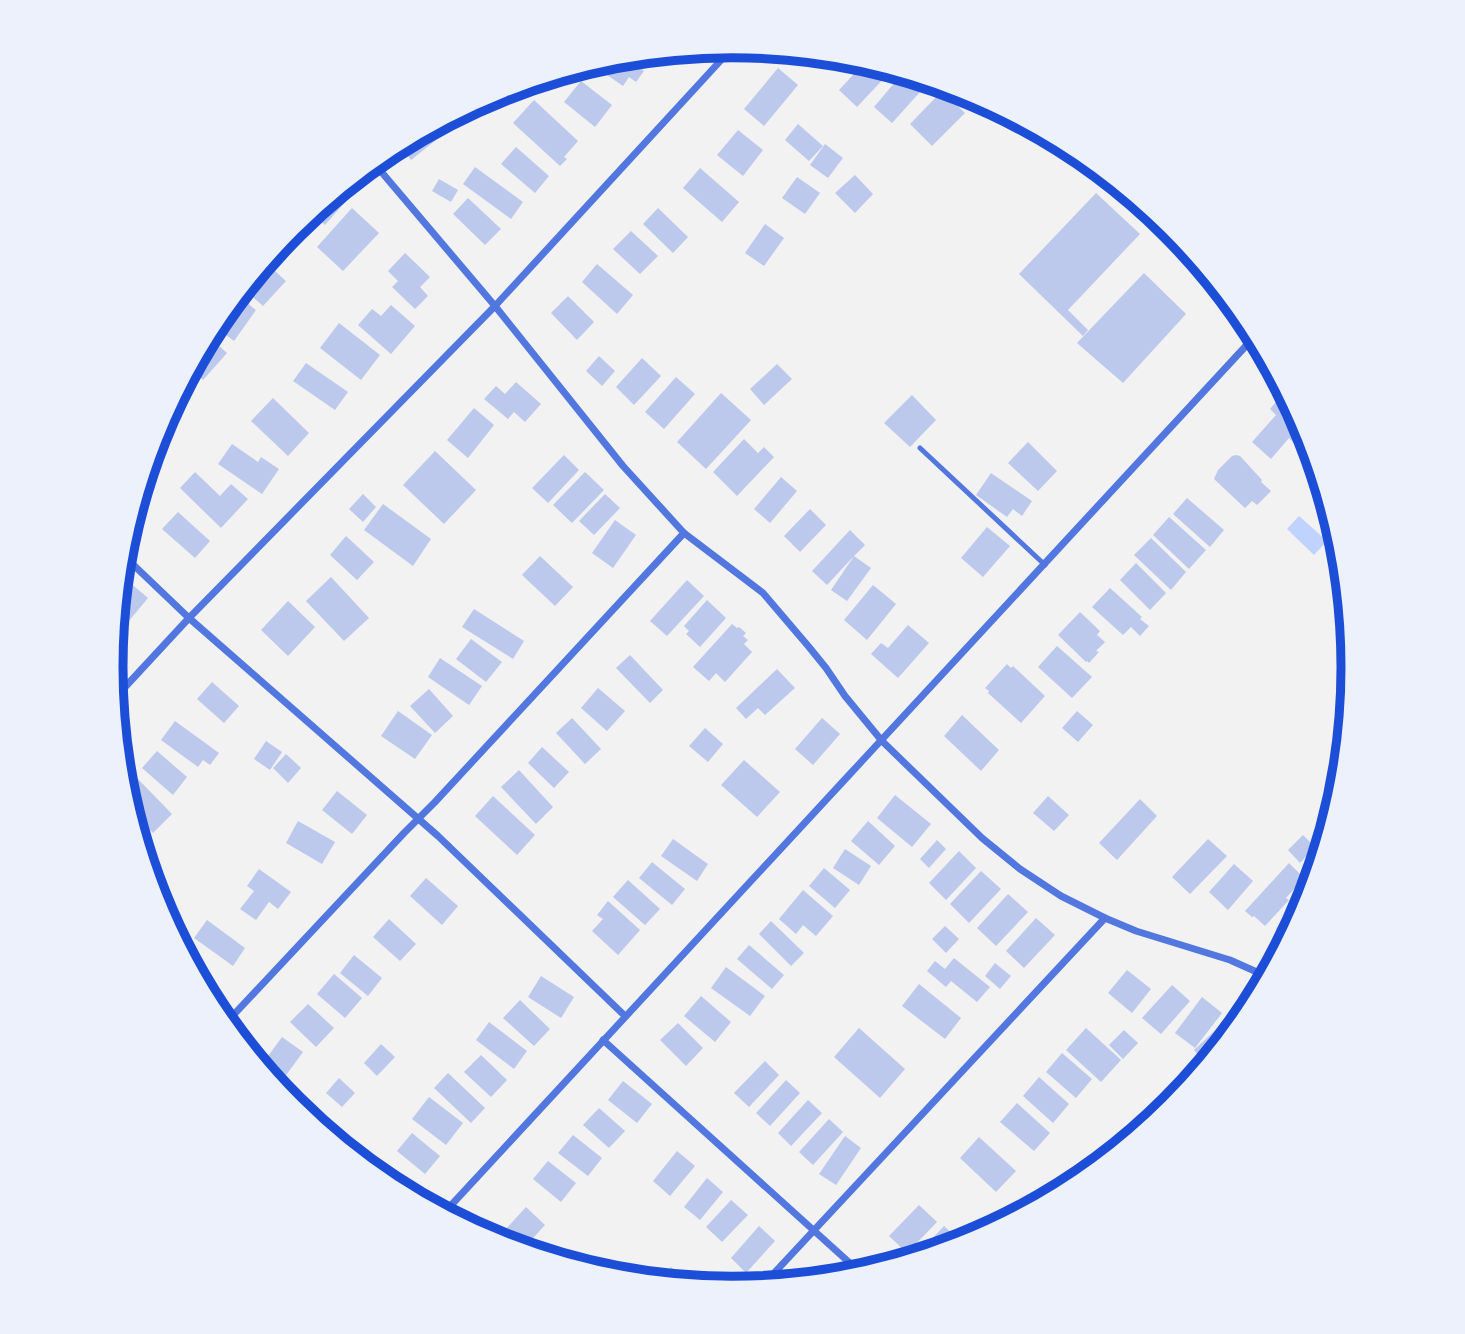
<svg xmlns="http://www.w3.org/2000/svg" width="1465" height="1334" font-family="'Space Grotesk',sans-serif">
<rect width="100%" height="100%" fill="#f2f2f2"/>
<path fill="#bfd3fe" d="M1299 516 1327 541 1314 555 1287 529Z"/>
<g fill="#bdc9ec">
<path d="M624 56 644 71 636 82 629 77 623 86 591 64 612 57Z"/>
<path d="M866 61 879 65 888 74 857 107 839 90Z"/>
<path d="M778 68 798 85 764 126 744 109Z"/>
<path d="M901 75 920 92 892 123 874 107Z"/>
<path d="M581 81 612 105 595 127 564 102Z"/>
<path d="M942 91 965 113 932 146 910 124Z"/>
<path d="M534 100 578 141 564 157 567 159 560 166 513 123Z"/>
<path d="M798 124 823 146 809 161 785 140Z"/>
<path d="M427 129 436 140 411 160 399 144Z"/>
<path d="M738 130 763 150 743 176 717 155Z"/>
<path d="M825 144 843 158 828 178 810 165Z"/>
<path d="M516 147 549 176 535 193 501 164Z"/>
<path d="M475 167 523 202 511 219 463 184Z"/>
<path d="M700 168 739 202 722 222 683 188Z"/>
<path d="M855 175 873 194 855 213 835 193Z"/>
<path d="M797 177 820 193 805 214 782 198Z"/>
<path d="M439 179 458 190 451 202 432 191Z"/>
<path d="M344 185 353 193 325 225 311 213Z"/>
<path d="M1096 193 1140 234 1068 310 1088 330 1083 336 1019 274Z"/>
<path d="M468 198 501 229 485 245 453 214Z"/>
<path d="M352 208 379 233 343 271 317 247Z"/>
<path d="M658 208 688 237 673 253 643 224Z"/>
<path d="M765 224 784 238 764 266 745 253Z"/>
<path d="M631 231 658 256 640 274 613 249Z"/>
<path d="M405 253 430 277 420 287 428 296 415 309 392 287 398 281 388 271Z"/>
<path d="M265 262 286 281 263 306 243 288Z"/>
<path d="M597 264 633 295 617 314 582 282Z"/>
<path d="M1144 273 1186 314 1123 383 1077 343Z"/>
<path d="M237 295 256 310 234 341 214 326Z"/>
<path d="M568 296 594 322 577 340 551 313Z"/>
<path d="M391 305 415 326 391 354 358 325 372 309 381 316Z"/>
<path d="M339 323 380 355 361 380 320 348Z"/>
<path d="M208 336 227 353 203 380 191 369Z"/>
<path d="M599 356 615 371 602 386 586 371Z"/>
<path d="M642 358 661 376 634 405 616 387Z"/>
<path d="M306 363 348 392 335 410 293 381Z"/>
<path d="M777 364 792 379 764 405 750 389Z"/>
<path d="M676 377 695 394 664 429 645 412Z"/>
<path d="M185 380 194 388 170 414 168 412Z"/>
<path d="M516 382 541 404 525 422 514 412 508 419 484 399 496 386 505 394Z"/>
<path d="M1286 390 1307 430 1309 438 1305 444 1302 442 1298 447 1289 438 1271 459 1252 442 1276 415 1270 409Z"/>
<path d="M721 393 751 420 706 469 677 442Z"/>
<path d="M912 395 936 420 910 447 884 423Z"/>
<path d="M273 398 309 433 288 456 251 421Z"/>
<path d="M474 408 494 425 468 458 447 440Z"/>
<path d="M744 439 758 453 764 447 774 457 737 496 713 472Z"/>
<path d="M1028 442 1057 471 1038 491 1008 463Z"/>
<path d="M232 444 258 462 261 457 279 469 262 494 218 464Z"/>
<path d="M435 451 476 490 444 524 403 485Z"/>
<path d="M564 455 579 470 548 503 532 488Z"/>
<path d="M1236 455 1240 456 1262 480 1261 482 1271 491 1257 505 1252 501 1245 508 1214 479 1218 470 1232 456Z"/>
<path d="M195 472 220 496 231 484 248 499 221 528 180 488Z"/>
<path d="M585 472 604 490 572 523 553 505Z"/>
<path d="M991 473 1032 501 1022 516 1013 509 1007 517 976 495Z"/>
<path d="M781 477 797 491 770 523 754 509Z"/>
<path d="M363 494 376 507 363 522 349 509Z"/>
<path d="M605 494 620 508 594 535 579 521Z"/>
<path d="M1187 498 1224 530 1210 547 1173 514Z"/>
<path d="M383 504 431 539 413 566 364 530Z"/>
<path d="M810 509 826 525 800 552 784 536Z"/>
<path d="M178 512 210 541 195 558 162 529Z"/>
<path d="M1169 517 1206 550 1189 569 1153 535Z"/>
<path d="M615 520 636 535 613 568 592 553Z"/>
<path d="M987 527 1010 546 983 577 961 558Z"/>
<path d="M850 530 865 545 854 556 871 568 847 601 831 590 854 556 827 585 812 571Z"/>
<path d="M346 536 374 562 357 580 330 555Z"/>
<path d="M1151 538 1186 572 1171 590 1134 555Z"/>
<path d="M540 556 573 587 555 606 522 575Z"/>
<path d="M1136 563 1166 593 1150 610 1120 580Z"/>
<path d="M121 575 148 598 123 628 116 621Z"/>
<path d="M331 577 369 618 344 641 306 601Z"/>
<path d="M687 580 704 596 667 636 650 621Z"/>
<path d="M873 585 896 604 867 640 844 620Z"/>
<path d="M1110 588 1142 617 1140 619 1149 626 1140 636 1131 627 1123 635 1092 607Z"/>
<path d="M707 600 726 618 700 647 686 634 689 631 684 626Z"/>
<path d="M288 601 315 627 288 656 261 630Z"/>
<path d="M474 609 524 641 513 659 462 627Z"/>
<path d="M1080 612 1100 631 1097 635 1105 642 1096 651 1099 652 1089 663 1087 661 1086 662 1058 635Z"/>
<path d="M732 624 737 628 739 627 746 633 743 636 748 640 744 644 752 652 725 682 716 673 709 681 693 667Z"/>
<path d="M908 625 929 643 898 678 871 654 881 643 888 648Z"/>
<path d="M471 639 502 662 486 682 456 659Z"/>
<path d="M1057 646 1092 677 1072 698 1038 667Z"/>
<path d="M630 655 663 690 650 703 616 668Z"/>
<path d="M440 658 482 686 469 705 428 677Z"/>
<path d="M1007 664 1011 668 1013 666 1045 696 1021 723 988 693 989 691 985 688Z"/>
<path d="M777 669 795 688 765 715 758 708 746 719 736 708Z"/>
<path d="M212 682 239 706 224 723 197 699Z"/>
<path d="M598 688 625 711 607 731 581 708Z"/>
<path d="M429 689 453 716 435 733 410 706Z"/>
<path d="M398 711 432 735 415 759 381 736Z"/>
<path d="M1077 711 1093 725 1078 742 1062 728Z"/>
<path d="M962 715 999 750 981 771 944 736Z"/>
<path d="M572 718 601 749 585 764 556 733Z"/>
<path d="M822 718 840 734 813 765 795 749Z"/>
<path d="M175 721 219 753 210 765 203 760 198 767 161 740Z"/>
<path d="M705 728 723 744 708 762 689 746Z"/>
<path d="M266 741 282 752 270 770 254 759Z"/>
<path d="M542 747 569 772 554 788 528 763Z"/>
<path d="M157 751 187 777 173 795 142 768Z"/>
<path d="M286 754 301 768 288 783 273 768Z"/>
<path d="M744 760 780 792 757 817 721 785Z"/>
<path d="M519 770 553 807 536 824 501 787Z"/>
<path d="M133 774 172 814 153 833 129 808 123 784Z"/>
<path d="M337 791 367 815 352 834 322 810Z"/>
<path d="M895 795 931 824 912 847 877 818Z"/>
<path d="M493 796 535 835 517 855 475 816Z"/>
<path d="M1048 796 1069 815 1054 831 1033 813Z"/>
<path d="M1140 799 1157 816 1117 860 1099 843Z"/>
<path d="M298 821 335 842 322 864 286 843Z"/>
<path d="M868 821 895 846 879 865 851 841Z"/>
<path d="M134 826 154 844 143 855Z"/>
<path d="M1303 835 1315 847 1300 863 1288 850Z"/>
<path d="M673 839 708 864 697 881 661 856Z"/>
<path d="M1208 839 1227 856 1190 894 1172 877Z"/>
<path d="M937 840 946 849 929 868 920 859Z"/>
<path d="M845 849 871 866 859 885 833 868Z"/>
<path d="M959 851 976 868 946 900 929 883Z"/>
<path d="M652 862 685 889 672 905 639 878Z"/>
<path d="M1289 863 1304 878 1286 898 1289 900 1265 926 1254 916 1252 917 1245 911Z"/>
<path d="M1234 864 1253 881 1228 910 1209 892Z"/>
<path d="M824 868 850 890 835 908 809 886Z"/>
<path d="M259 869 291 892 278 909 269 902 256 920 240 909 254 891 247 886Z"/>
<path d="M981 871 1001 889 969 923 950 904Z"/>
<path d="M426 878 458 906 442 925 410 896Z"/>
<path d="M628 880 660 909 645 925 613 897Z"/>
<path d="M803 890 833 916 816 936 803 925 796 934 779 919Z"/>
<path d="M1311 890 1307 905 1288 940 1276 929Z"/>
<path d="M1008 894 1028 912 996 946 977 928Z"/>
<path d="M608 901 640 930 618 955 592 931 603 919 597 915Z"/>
<path d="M1036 918 1055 935 1024 968 1006 951Z"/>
<path d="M389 919 416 944 400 961 373 937Z"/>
<path d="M207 920 245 948 233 966 194 938Z"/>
<path d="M771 921 804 953 791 966 759 934Z"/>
<path d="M945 926 959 939 946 953 932 939Z"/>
<path d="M749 945 784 975 772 989 737 959Z"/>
<path d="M354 955 382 978 368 996 340 973Z"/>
<path d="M954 958 990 987 977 1002 951 981 946 987 927 971 935 961 945 969Z"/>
<path d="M995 963 1011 976 1000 989 985 976Z"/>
<path d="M190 965 210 982 204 990 199 982Z"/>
<path d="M726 967 765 996 750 1016 711 988Z"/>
<path d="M1127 970 1151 989 1132 1013 1108 993Z"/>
<path d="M334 974 362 998 345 1018 317 994Z"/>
<path d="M541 976 574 997 561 1018 528 997Z"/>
<path d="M919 984 961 1018 945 1039 902 1006Z"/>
<path d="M1172 985 1190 1001 1161 1034 1142 1018Z"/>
<path d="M701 996 731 1022 715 1042 684 1016Z"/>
<path d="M1202 997 1222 1013 1195 1048 1175 1033Z"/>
<path d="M520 1000 550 1029 534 1046 503 1018Z"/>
<path d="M308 1004 334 1028 316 1047 290 1022Z"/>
<path d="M1237 1010 1245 1018 1207 1064 1194 1050Z"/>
<path d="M489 1022 527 1051 514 1069 476 1040Z"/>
<path d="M678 1023 703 1048 686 1066 660 1040Z"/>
<path d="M859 1028 905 1069 880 1098 834 1057Z"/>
<path d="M1086 1028 1121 1060 1101 1082 1066 1050Z"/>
<path d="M1124 1030 1138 1043 1123 1059 1109 1045Z"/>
<path d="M282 1037 303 1052 284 1078 263 1063Z"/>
<path d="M381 1044 395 1057 377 1076 364 1063Z"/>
<path d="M1062 1053 1092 1079 1076 1098 1046 1072Z"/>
<path d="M481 1055 507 1080 491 1097 464 1072Z"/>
<path d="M765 1061 779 1075 749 1107 734 1093Z"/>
<path d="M448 1073 485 1108 471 1123 434 1088Z"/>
<path d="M1039 1077 1069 1104 1053 1123 1023 1096Z"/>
<path d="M339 1078 355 1093 342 1107 326 1093Z"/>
<path d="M786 1080 800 1093 770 1126 756 1113Z"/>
<path d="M623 1081 652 1104 637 1123 608 1100Z"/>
<path d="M429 1097 463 1123 446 1145 412 1119Z"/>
<path d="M808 1100 822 1113 791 1146 778 1133Z"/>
<path d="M1017 1103 1050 1133 1034 1151 1000 1122Z"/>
<path d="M599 1108 625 1131 609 1148 583 1125Z"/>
<path d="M829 1119 843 1132 813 1165 799 1152Z"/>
<path d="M412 1133 440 1156 425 1174 397 1151Z"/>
<path d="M573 1135 602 1158 588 1176 558 1153Z"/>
<path d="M845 1136 861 1148 836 1185 819 1174Z"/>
<path d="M979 1137 1016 1171 996 1192 960 1158Z"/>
<path d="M677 1151 695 1166 670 1196 653 1181Z"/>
<path d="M381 1160 409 1178 401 1191 387 1184 373 1172Z"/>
<path d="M548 1161 576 1183 561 1202 533 1179Z"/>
<path d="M707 1178 723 1192 700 1220 684 1207Z"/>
<path d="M731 1200 748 1215 722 1242 706 1227Z"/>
<path d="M919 1205 937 1222 907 1253 889 1236Z"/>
<path d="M526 1207 545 1225 522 1250 495 1241Z"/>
<path d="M759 1226 775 1241 746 1273 731 1258Z"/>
<path d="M944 1226 958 1239 951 1247 914 1258Z"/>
<path d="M671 1267 695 1285 660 1281Z"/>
</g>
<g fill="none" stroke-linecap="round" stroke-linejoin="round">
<path stroke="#5277de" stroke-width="5" d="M920 448 1045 565"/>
<g stroke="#5277de" stroke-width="7">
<path d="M373 162 495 306 623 466 684 533 763 593 809 647 826 668 845 696 882 741 982 838 1020 869 1061 896 1105 918 1136 931 1230 960 1268 977"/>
<path d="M122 554 189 618 438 836 624 1015"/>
<path d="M114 699 189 618 495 306 734 46"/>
<path d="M225 1024 404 833 435 802 684 533"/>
<path d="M603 1040 862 1274"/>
<path d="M443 1214C713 920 986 629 1256 335"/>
<path d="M763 1285 1105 918"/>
</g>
</g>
<path d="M0 0H1465V1334H0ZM123 667a609 609 0 1 1 1218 0a609 609 0 1 1-1218 0Z" fill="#edf1fc" fill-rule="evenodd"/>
<path fill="none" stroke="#1d4ed8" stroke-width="9" d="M123 667a609 609 0 1 1 1218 0a609 609 0 1 1-1218 0Z"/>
</svg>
